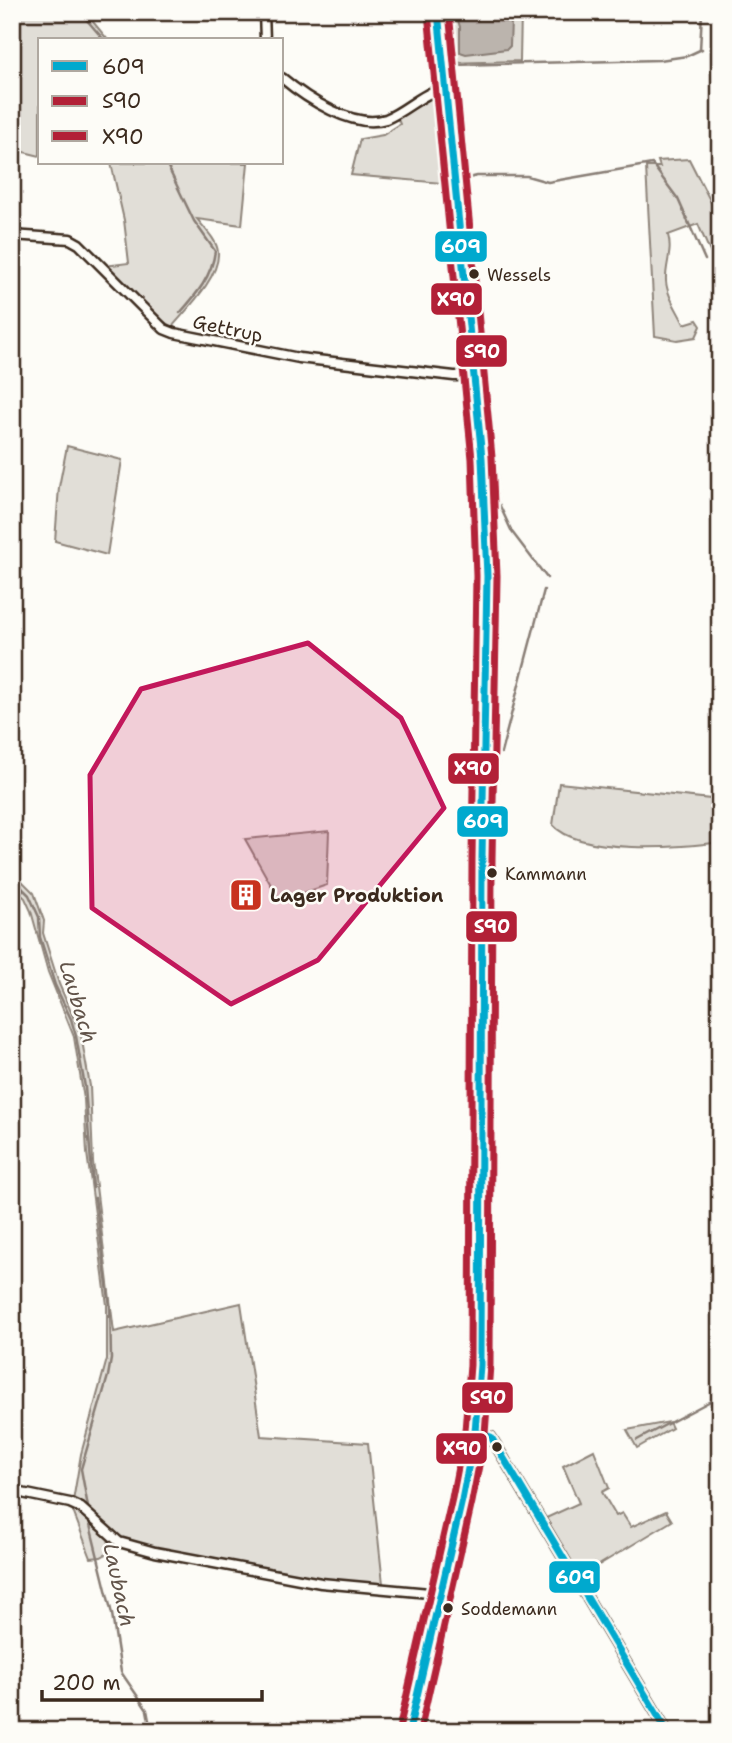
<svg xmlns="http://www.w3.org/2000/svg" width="732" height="1743" font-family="'Shantell Sans',sans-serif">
<rect width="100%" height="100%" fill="#fdfcf7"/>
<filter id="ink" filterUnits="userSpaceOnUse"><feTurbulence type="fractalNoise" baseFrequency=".0143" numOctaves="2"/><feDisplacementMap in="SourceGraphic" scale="14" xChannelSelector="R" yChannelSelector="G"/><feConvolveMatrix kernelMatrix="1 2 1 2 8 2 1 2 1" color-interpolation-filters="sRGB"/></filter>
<g filter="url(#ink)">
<g fill="#e1ded7" stroke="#8e847a" stroke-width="2">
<path d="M12 12H85L108 40H40V156L24 152 12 154Z"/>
<path d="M444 12H521L520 61 448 63Z"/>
<path d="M430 94 433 96 442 183 351 175 360 139 383 135 400 124 396 115Z"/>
<path d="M689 159 720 220V259L714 261 698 224 668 235C673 252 665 265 666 281 667 296 678 311 684 324L697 320 701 326 696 337 677 340 655 336 646 167H660L658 161Z"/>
<path d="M111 163H248L242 225 197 219C204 228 217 240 218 252 220 277 187 309 172 327L160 319 104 266 129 263 124 220Z"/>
<path d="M67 446 122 460 107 555 55 541 59 487Z"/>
<path d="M559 783 720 800V842C683 848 579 855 553 825Z"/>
<path d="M329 831 327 885 280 901 245 839Z"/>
<path d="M12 871 34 893 44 921 43 933 59 984 81 1035 90 1086 93 1162 114 1332 241 1303 261 1436 368 1443 383 1584 321 1581 190 1558 121 1540 73 1501 81 1454 107 1359V1305L87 1153 84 1099 74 1037 48 972 31 911 25 898 12 886Z"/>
<path d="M669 1422 672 1428 637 1448 627 1430Z"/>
<path d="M594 1450 609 1488 602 1492 616 1516 622 1513 631 1527 666 1511 672 1521 579 1577 544 1519 579 1503 563 1466Z"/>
<path d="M71 1506 80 1510 108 1537 110 1552 101 1557 91 1558Z"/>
</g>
<path fill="#bbb4ad" stroke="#887d74" stroke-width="2" d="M459 15 507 19 511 21 510 46 507 49 466 54 460 52V27L457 17Z"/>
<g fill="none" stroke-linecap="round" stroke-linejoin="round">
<g stroke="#887d74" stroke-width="2.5">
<path d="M80 12 104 40"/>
<path d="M446 12 463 197 472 272"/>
<path d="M714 41 720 39"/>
<path d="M700 50 702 12"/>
<path d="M451 65 660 60 687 56 702 49"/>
<path d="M166 163 194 221 215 251C212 276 197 294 180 313"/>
<path d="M461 180 477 176H527L548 182 652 164 678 199 705 260"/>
<path d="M473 288 494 493 512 532 547 578"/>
<path d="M197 342 280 358"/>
<path d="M501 753 544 590"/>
<path d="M12 878 29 895 39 917 40 937 55 985 71 1019 76 1036 85 1087 93 1188"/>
<path d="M637 1440 720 1396"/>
<path d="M88 1507 81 1469 108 1376 111 1359 110 1306 95 1198"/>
<path d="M89 1521 112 1614 121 1672 147 1710 151 1731"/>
</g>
<defs>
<g id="street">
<path d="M264 12 265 40"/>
<path d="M282 78C306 98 354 130 386 119 406 111 423 92 445 88"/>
<path d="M12 235 70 239 79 244 164 329 174 333 299 358 454 376H474"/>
<path d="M475 1432 491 1437 667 1731"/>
<path d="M12 1491 70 1503 81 1508 119 1542 155 1552 321 1583 440 1594"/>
</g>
<path id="primary" d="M409 1731 462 1500 475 1432 480 1365 482 859 487 576 482 458 438 12"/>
</defs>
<use href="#street" stroke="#3b2a1e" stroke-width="13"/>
<use href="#primary" stroke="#3b2a1e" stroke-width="18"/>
<use href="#street" stroke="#fdfcf7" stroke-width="8"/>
<use href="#primary" stroke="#fdfcf7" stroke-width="12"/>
<defs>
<g id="bus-1">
<path d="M475 1432 491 1437 667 1731"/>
<path d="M409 1731 462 1500 475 1432 480 1365 482 859 487 576 482 458 438 12"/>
</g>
<path id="bus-2" d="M420 1731 472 1502 485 1434 490 1365 492 859 497 576 492 457 449 12"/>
<path id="bus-3" d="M399 1729 452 1498 465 1431 470 1365 472 859 476 576 472 459 428 13"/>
</defs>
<use href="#bus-1" stroke="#fdfcf7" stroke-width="12"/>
<use href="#bus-2" stroke="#fdfcf7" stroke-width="12"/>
<use href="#bus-3" stroke="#fdfcf7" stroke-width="12"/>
<use href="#bus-1" stroke="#00a9ce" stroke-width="7"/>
<use href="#bus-2" stroke="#b22037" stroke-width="7"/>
<use href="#bus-3" stroke="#b22037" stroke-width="7"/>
</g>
</g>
<path fill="#c2185b" fill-opacity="0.2" stroke="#c2185b" stroke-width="5" stroke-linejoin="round" d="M308 643 401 718 444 808 318 960 231 1004 92 908 90 775 141 689Z"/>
<defs>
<symbol id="building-square" viewBox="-11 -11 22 22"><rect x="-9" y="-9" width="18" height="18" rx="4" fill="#c8321e" stroke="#fdfcf7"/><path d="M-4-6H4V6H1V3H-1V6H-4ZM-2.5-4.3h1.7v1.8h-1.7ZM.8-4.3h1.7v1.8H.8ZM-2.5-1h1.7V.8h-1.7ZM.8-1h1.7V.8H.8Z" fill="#fff"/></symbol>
</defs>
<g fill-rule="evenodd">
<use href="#building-square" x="227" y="876" width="38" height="38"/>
</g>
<g fill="#3b2a1e" stroke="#fdfcf7" stroke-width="2.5">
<circle cx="474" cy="274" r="6"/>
<circle cx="492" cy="873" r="6"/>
<circle cx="497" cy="1447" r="6"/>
<circle cx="448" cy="1608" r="6"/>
</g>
<g text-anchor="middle" stroke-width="5" stroke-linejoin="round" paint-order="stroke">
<g font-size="17" fill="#3b2a1e" stroke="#fdfcf7" text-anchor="start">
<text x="487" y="281">Wessels</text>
<text x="505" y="880">Kammann</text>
<text x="461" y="1615">Soddemann</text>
</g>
<g font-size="19" fill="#3b2a1e" stroke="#fdfcf7">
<text transform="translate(228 328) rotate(12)" y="7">Gettrup</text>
</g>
<g font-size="19" font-weight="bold" fill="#3b2a1e" stroke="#fdfcf7" text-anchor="start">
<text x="270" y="902">Lager Produktion</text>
</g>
<g font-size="21" font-style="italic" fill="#615349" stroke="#fdfcf7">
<text transform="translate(78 1002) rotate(73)" y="7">Laubach</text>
<text transform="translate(119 1585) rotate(78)" y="7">Laubach</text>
</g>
</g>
<g stroke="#fdfcf7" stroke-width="2.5">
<rect x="434" y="230" width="54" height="33" rx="7" fill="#00a9ce"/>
<rect x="430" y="282" width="53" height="34" rx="7" fill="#b22037"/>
<rect x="455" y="334" width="53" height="34" rx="7" fill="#b22037"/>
<rect x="447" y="752" width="53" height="33" rx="7" fill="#b22037"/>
<rect x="456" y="805" width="53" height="33" rx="7" fill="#00a9ce"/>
<rect x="465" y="910" width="53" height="33" rx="7" fill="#b22037"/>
<rect x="461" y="1381" width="53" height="33" rx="7" fill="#b22037"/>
<rect x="435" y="1432" width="53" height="33" rx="7" fill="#b22037"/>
<rect x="548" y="1560" width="53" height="34" rx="7" fill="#00a9ce"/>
</g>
<g font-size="19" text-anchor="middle" font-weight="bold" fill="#fff">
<text x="461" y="253">609</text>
<text x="456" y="306">X90</text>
<text x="482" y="358">S90</text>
<text x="473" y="775">X90</text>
<text x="483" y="828">609</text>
<text x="492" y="933">S90</text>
<text x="488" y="1404">S90</text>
<text x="462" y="1455">X90</text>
<text x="575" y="1584">609</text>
</g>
<rect width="732" height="1743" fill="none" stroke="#fdfcf7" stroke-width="42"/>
<rect x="21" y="21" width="690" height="1701" fill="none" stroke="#3b2a1e" stroke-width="2.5" filter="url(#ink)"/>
<rect x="38" y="38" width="245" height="126" fill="#fdfcf7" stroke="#afa8a0" stroke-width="2"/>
<rect x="52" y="61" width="35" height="10" fill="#00a9ce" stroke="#afa8a0" stroke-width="2"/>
<text x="102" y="74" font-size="21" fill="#3b2a1e">609</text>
<rect x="52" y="96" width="35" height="10" fill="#b22037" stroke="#afa8a0" stroke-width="2"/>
<text x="102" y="108" font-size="21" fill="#3b2a1e">S90</text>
<rect x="52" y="131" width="35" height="10" fill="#b22037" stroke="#afa8a0" stroke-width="2"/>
<text x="102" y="144" font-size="21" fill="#3b2a1e">X90</text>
<path d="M42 1690v10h220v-10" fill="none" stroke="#3b2a1e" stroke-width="3.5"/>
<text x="52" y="1690" font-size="21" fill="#3b2a1e" stroke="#fdfcf7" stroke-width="5" paint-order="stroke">200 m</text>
</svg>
